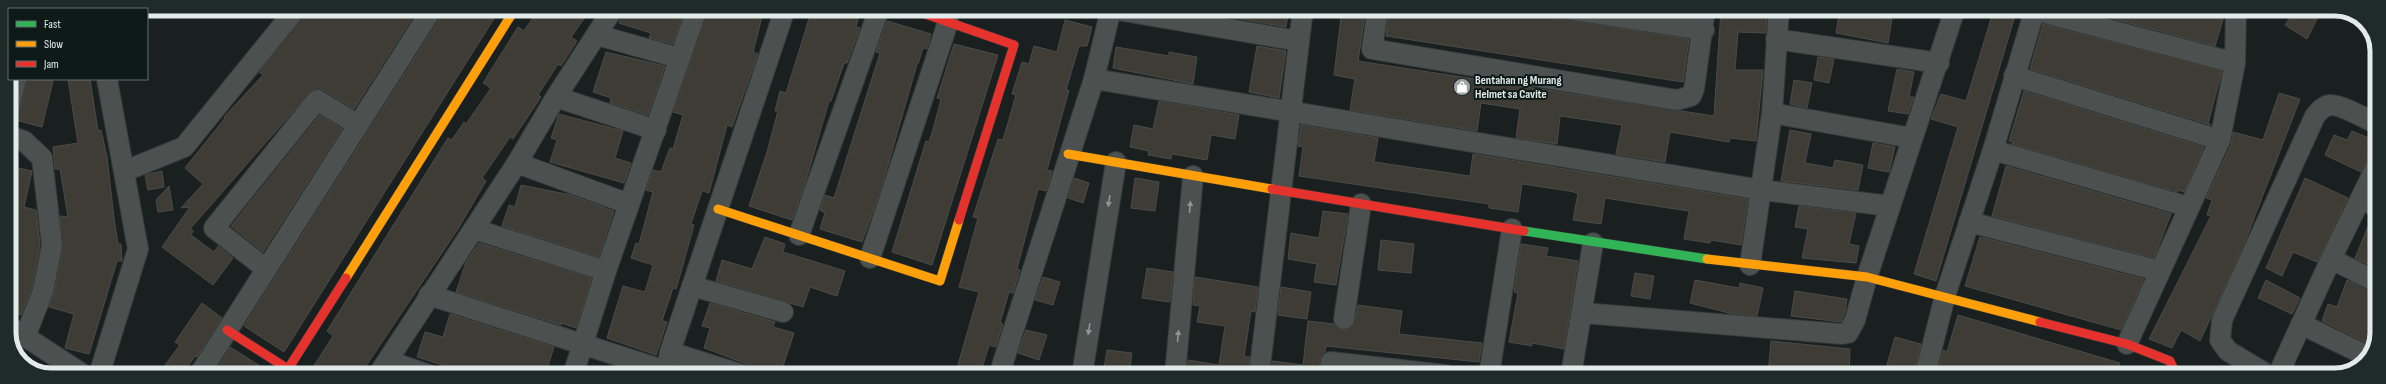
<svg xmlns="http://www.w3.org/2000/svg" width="2386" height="384" font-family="'Sofia Sans Condensed',sans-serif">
<rect width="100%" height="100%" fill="#19201f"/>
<g fill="#3f3c35" stroke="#4a4c4a">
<path d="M309 9H418L354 109 323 90H312L190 229 193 231 191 235 214 252 218 246 233 258 213 285 162 247 190 207 181 208 203 184 185 168 225 118 224 117 263 75 259 72Z"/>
<path d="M443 9H500L284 352 244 326 442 15Z"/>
<path d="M539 9H591L571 37 577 41 561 66 558 64 538 95 541 97 513 139 510 137 482 178 486 181 458 229 360 375H308L333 336 327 331 448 138 452 140 464 122 466 124 491 88 483 83 518 27 524 31Z"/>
<path d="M624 9 656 18 659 9H685L673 44 649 38 651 33 619 23Z"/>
<path d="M708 9H764L753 52 758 54 732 127 727 125 709 193 702 191 691 224 694 225 683 265 676 289 673 288 662 321 667 322 656 355 607 338 623 286 645 292 653 265 631 258 636 243 639 244 653 192 646 190 653 170 661 172 670 148 673 149 683 115 673 112Z"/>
<path d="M812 9H860L856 27 860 28 847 63H844L831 101H829L805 184 792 220 749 206 767 152 778 111H775L780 91 786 93Z"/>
<path d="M1230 9H1289L1286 27 1229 17Z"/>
<path d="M1342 9H1366L1358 61 1714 116 1721 9H1767L1766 33 1738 32 1735 70H1763L1756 141 1730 138 1729 142 1670 132 1665 162 1616 154 1622 125 1560 116 1557 144 1516 138 1520 109 1481 103 1477 131 1350 110 1355 79 1334 75Z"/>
<path d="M1389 9H1499L1689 39 1683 82 1386 36Z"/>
<path d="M1646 9H1687L1686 16Z"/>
<path d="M1840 9H1864L1863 14 1892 19 1888 43 1836 33Z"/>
<path d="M1994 9H2017L1936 281 1914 274 1958 127 1931 119 1941 94 1966 101Z"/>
<path d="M2077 9H2224V16L2215 46Z"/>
<path d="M2295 9H2322L2307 39 2285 25Z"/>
<path d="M1065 20 1092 27 1087 46H1079L1066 90H1069L1047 170 1052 171 1046 191 1038 189 1017 269 1020 270 1013 293 1009 292 1000 323 1003 324 996 347 989 345 980 375H955L979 292 959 287 978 218 973 217 998 139 1003 140 1016 95 1012 94 1022 62 1029 64 1034 46 1057 52Z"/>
<path d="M887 21 931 34 927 49 923 48 918 64H917L881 190 862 242 820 229 825 213 820 210 825 195 834 198 880 53 876 52Z"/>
<path d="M2043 24 2222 71 2208 124 2211 125 2030 69Z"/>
<path d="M954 44 998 55 932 265 892 252 926 141 929 142 934 126 941 99 937 98Z"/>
<path d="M1257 46 1286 51 1279 98 1249 92Z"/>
<path d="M1116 47 1169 56V52L1197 57 1193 84 1113 68Z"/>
<path d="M606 52 665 66 648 115 610 103 611 98 593 92Z"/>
<path d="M1818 57 1834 59 1829 83 1814 80Z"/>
<path d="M1897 69 1914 72 1909 97H1914L1908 114 1888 111Z"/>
<path d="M27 79 53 81 42 127 15 120 20 111Z"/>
<path d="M68 79H90L98 131 101 130 107 157 114 218 118 244H121L122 261H117L89 354 65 348 74 314 49 307 54 293 63 247 60 216 68 217 60 169H55L53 147 78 143Z"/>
<path d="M1794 80 1812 83 1807 108 1790 104Z"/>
<path d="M2024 91 2204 147 2184 192 2178 190 2177 192 2012 144 2013 142 2009 141Z"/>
<path d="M2279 93 2300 99 2243 247 2200 341 2181 330 2172 348 2149 339 2211 216 2207 215 2212 200 2206 198 2231 145 2233 132 2263 140Z"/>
<path d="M1159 101 1239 115 1235 139 1211 135 1207 160 1172 154 1171 159 1148 155 1149 151 1130 147 1134 125 1153 129Z"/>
<path d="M559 114 623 131 615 158 631 163 624 183 550 162 557 140 551 138Z"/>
<path d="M320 115 342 129 263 252 231 226Z"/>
<path d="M1301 125 1378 138 1374 162 1470 176 1473 154 1748 199 1741 245 1711 240 1710 243 1684 239 1689 211 1662 207 1605 198 1601 224 1573 220 1578 193 1569 191 1522 184 1518 212 1489 208V204L1299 176 1303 147 1298 146Z"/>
<path d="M1790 130 1811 134 1805 163 1833 168 1835 160 1863 165 1858 190 1781 181Z"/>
<path d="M2352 131 2376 141 2361 172 2325 155 2334 135 2347 140Z"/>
<path d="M1873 143 1895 147 1889 172 1868 168Z"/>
<path d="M9 166 32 171 24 207 36 210 40 245 32 288 21 315 9 312Z"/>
<path d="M2006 166 2171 214 2154 258 1992 216Z"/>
<path d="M162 171 164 187 148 190 145 175Z"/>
<path d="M1074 178 1089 183 1083 203 1068 198Z"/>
<path d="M1135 178 1159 182 1155 211 1131 208Z"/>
<path d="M2305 178 2348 198 2317 262 2293 252 2282 276 2266 268Z"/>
<path d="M521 185 571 195 614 211 599 257 502 226 509 205 515 207Z"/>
<path d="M169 186 173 210 158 212 156 200Z"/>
<path d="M1799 206 1856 213 1849 244 1859 246 1856 263 1802 258 1808 229 1795 227Z"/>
<path d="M1323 211 1348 214 1336 285 1314 282 1317 264 1288 259 1291 233 1319 238Z"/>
<path d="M2372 217 2377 218V269L2355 258Z"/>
<path d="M765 237 785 244 783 252 845 271 837 296 810 287 803 307 716 281 722 260 752 269Z"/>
<path d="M1980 237 2144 279 2121 330 1965 286Z"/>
<path d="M1381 240 1414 244 1411 273 1378 270Z"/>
<path d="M479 243 592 278 576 328 561 323V325L456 292 466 262Z"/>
<path d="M1521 244 1548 248 1546 256 1578 261 1564 349 1532 343V346L1509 342 1518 293 1514 292Z"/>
<path d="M1147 268 1173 272 1170 302 1142 298Z"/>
<path d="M1635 273 1654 276 1650 299 1631 296Z"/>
<path d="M1043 277 1060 282 1053 305 1035 300Z"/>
<path d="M1195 277 1258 287 1255 312 1251 311 1244 357H1250L1248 375H1187L1188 360 1219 365 1225 326 1197 322 1200 306 1193 305Z"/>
<path d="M1695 280 1739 288 1740 283 1763 288 1757 316 1733 314 1690 303Z"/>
<path d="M2266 280 2300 298 2292 314 2258 298Z"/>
<path d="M2347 280 2377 293V339L2373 346 2322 321 2328 304 2337 307Z"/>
<path d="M1281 287 1311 292 1307 319 1278 315Z"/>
<path d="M1795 291 1847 299 1845 312 1841 322 1791 316Z"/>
<path d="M202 303 222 318 197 357 195 356 182 375H179L165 365 180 345 175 342Z"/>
<path d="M710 303 775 322 773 327 794 333 780 375H754L752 368 747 364 704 348 710 328 702 326Z"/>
<path d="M1358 305 1402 311 1399 334 1482 343 1479 362 1326 346 1325 352 1320 360 1318 375H1271L1272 361 1303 365 1308 321 1334 324 1342 330H1348L1355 321Z"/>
<path d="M450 314 554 347 545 375H474L417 357 425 332 443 337Z"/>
<path d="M1958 315 2120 363 2116 375H1937L1943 350 1947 352Z"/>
<path d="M1026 330 1047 335 1039 360 1018 353Z"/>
<path d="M1895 337 1921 344 1914 375 1886 368Z"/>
<path d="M1771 341 1850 349 1849 375H1768Z"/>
<path d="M230 347 271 373 270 375H223L216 370Z"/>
<path d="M1107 350 1132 353 1129 375H1103Z"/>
</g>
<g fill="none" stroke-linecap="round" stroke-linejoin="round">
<defs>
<g id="street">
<path d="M1112 9 1299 41"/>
<path d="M1378 9 1372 49 1677 100 1691 96 1694 89 1705 9"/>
<path d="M1569 9 1704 30"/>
<path d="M2034 10 2235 63"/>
<path d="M597 35 679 58"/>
<path d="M1776 39 1939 63"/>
<path d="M2014 76 2220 140"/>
<path d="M1094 79 1762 190 1890 206"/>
<path d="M556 97 656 130"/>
<path d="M9 108 16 79"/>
<path d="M1772 113 1912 138"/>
<path d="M9 136 24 141 42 158 52 245 43 291 25 337"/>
<path d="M1993 150 2189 207"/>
<path d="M517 163 629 204"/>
<path d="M125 171 184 147 296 9"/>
<path d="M2361 199 2377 207"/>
<path d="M1969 222 2160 271"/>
<path d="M474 229 606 271"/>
<path d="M799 235 879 9"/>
<path d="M870 258 948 22"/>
<path d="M2331 259 2377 282"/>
<path d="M1750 265 1772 113 1779 9"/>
<path d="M266 269 214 228 317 100 358 125"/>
<path d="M692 286 783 312"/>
<path d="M429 295 666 371"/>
<path d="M1583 313 1842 334 1848 333 1855 320 1867 277 1955 9"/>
<path d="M1344 319 1361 204"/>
<path d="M2301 324 2367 356"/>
<path d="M9 326 84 375"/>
<path d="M2127 344 2220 140 2235 63 2236 9"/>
<path d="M670 352 743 375"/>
<path d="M388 361 429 375"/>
<path d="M99 375 138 249 107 79"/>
<path d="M199 375 432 9"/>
<path d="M378 375 517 163 556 97 613 9"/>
<path d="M573 375 606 271 697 9"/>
<path d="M666 375 670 352 785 9"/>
<path d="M999 375 1094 79 1111 9"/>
<path d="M1082 375 1116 162"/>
<path d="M1175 375 1193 176"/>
<path d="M1259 375 1303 9"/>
<path d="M1329 375 1331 362 1446 375"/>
<path d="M1489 375 1512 229"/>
<path d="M1571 375 1593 243"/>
<path d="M1925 375 1945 296 1993 150 2035 9"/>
<path d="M2268 375 2228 351 2220 340 2222 320 2315 116C2318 112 2323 106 2330 105 2340 104 2367 119 2377 124"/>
<path d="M2278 375 2331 259 2377 165"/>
</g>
<path id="fast" d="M1524 231 1707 259"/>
<g id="slow">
<path d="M1068 154 1272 189"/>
<path d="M718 209 940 281 959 220"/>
<path d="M1707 259 1867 277 2040 322"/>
<path d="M346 278 515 9"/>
</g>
<g id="jam">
<path d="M911 9 1014 45 959 220"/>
<path d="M1272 189 1524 231"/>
<path d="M2040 322 2127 344 2170 361 2175 372 2174 375"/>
<path d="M227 330 288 369 346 278"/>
</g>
</defs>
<use href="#street" stroke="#353a3a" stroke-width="22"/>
<use href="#fast" stroke="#353a3a" stroke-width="10"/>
<use href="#slow" stroke="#353a3a" stroke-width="10"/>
<use href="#jam" stroke="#353a3a" stroke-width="10"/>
<use href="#street" stroke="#4c5150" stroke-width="20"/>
<use href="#fast" stroke="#30b455" stroke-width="9"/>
<use href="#slow" stroke="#ff9f0a" stroke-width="9"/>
<use href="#jam" stroke="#e5322d" stroke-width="9"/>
</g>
<defs><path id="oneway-solid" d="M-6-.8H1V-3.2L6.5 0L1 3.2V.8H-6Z"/></defs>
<g fill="#909695">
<use href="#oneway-solid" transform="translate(1109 201) rotate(99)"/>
<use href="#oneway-solid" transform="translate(1190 207) rotate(-85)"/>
<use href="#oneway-solid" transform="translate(1089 329) rotate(99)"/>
<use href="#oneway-solid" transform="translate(1178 336) rotate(-85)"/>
</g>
<defs>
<symbol id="shop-disc" viewBox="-11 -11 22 22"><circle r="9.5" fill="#9ca4a3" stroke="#0d1a18"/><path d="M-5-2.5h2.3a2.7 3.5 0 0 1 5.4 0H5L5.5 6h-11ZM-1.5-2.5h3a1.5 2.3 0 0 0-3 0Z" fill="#fff"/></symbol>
</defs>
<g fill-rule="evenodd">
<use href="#shop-disc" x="1452" y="77" width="20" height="20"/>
</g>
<g text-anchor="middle" stroke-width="4" stroke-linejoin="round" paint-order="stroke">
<g font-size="12" font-weight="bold" fill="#e3ebea" stroke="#0d1a18" text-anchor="start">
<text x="1475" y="84">Bentahan ng Murang<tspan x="1475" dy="14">Helmet sa Cavite</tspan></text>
</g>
</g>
<path d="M0 0H2386V384H0ZM51 16H2335A35 35 0 0 1 2370 51V333A35 35 0 0 1 2335 368H51A35 35 0 0 1 16 333V51A35 35 0 0 1 51 16Z" fill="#1e2b29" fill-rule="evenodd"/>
<path fill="none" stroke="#e3ebea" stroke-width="5" d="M51 16H2335A35 35 0 0 1 2370 51V333A35 35 0 0 1 2335 368H51A35 35 0 0 1 16 333V51A35 35 0 0 1 51 16Z"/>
<rect x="8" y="8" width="140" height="72" fill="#0d1a18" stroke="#636e6c"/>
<rect x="16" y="21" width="20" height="6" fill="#30b455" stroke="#636e6c"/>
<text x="44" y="28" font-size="12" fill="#e3ebea">Fast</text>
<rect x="16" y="41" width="20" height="6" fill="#ff9f0a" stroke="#636e6c"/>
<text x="44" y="48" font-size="12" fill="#e3ebea">Slow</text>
<rect x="16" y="61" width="20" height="6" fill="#e5322d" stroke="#636e6c"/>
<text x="44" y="68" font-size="12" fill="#e3ebea">Jam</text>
</svg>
